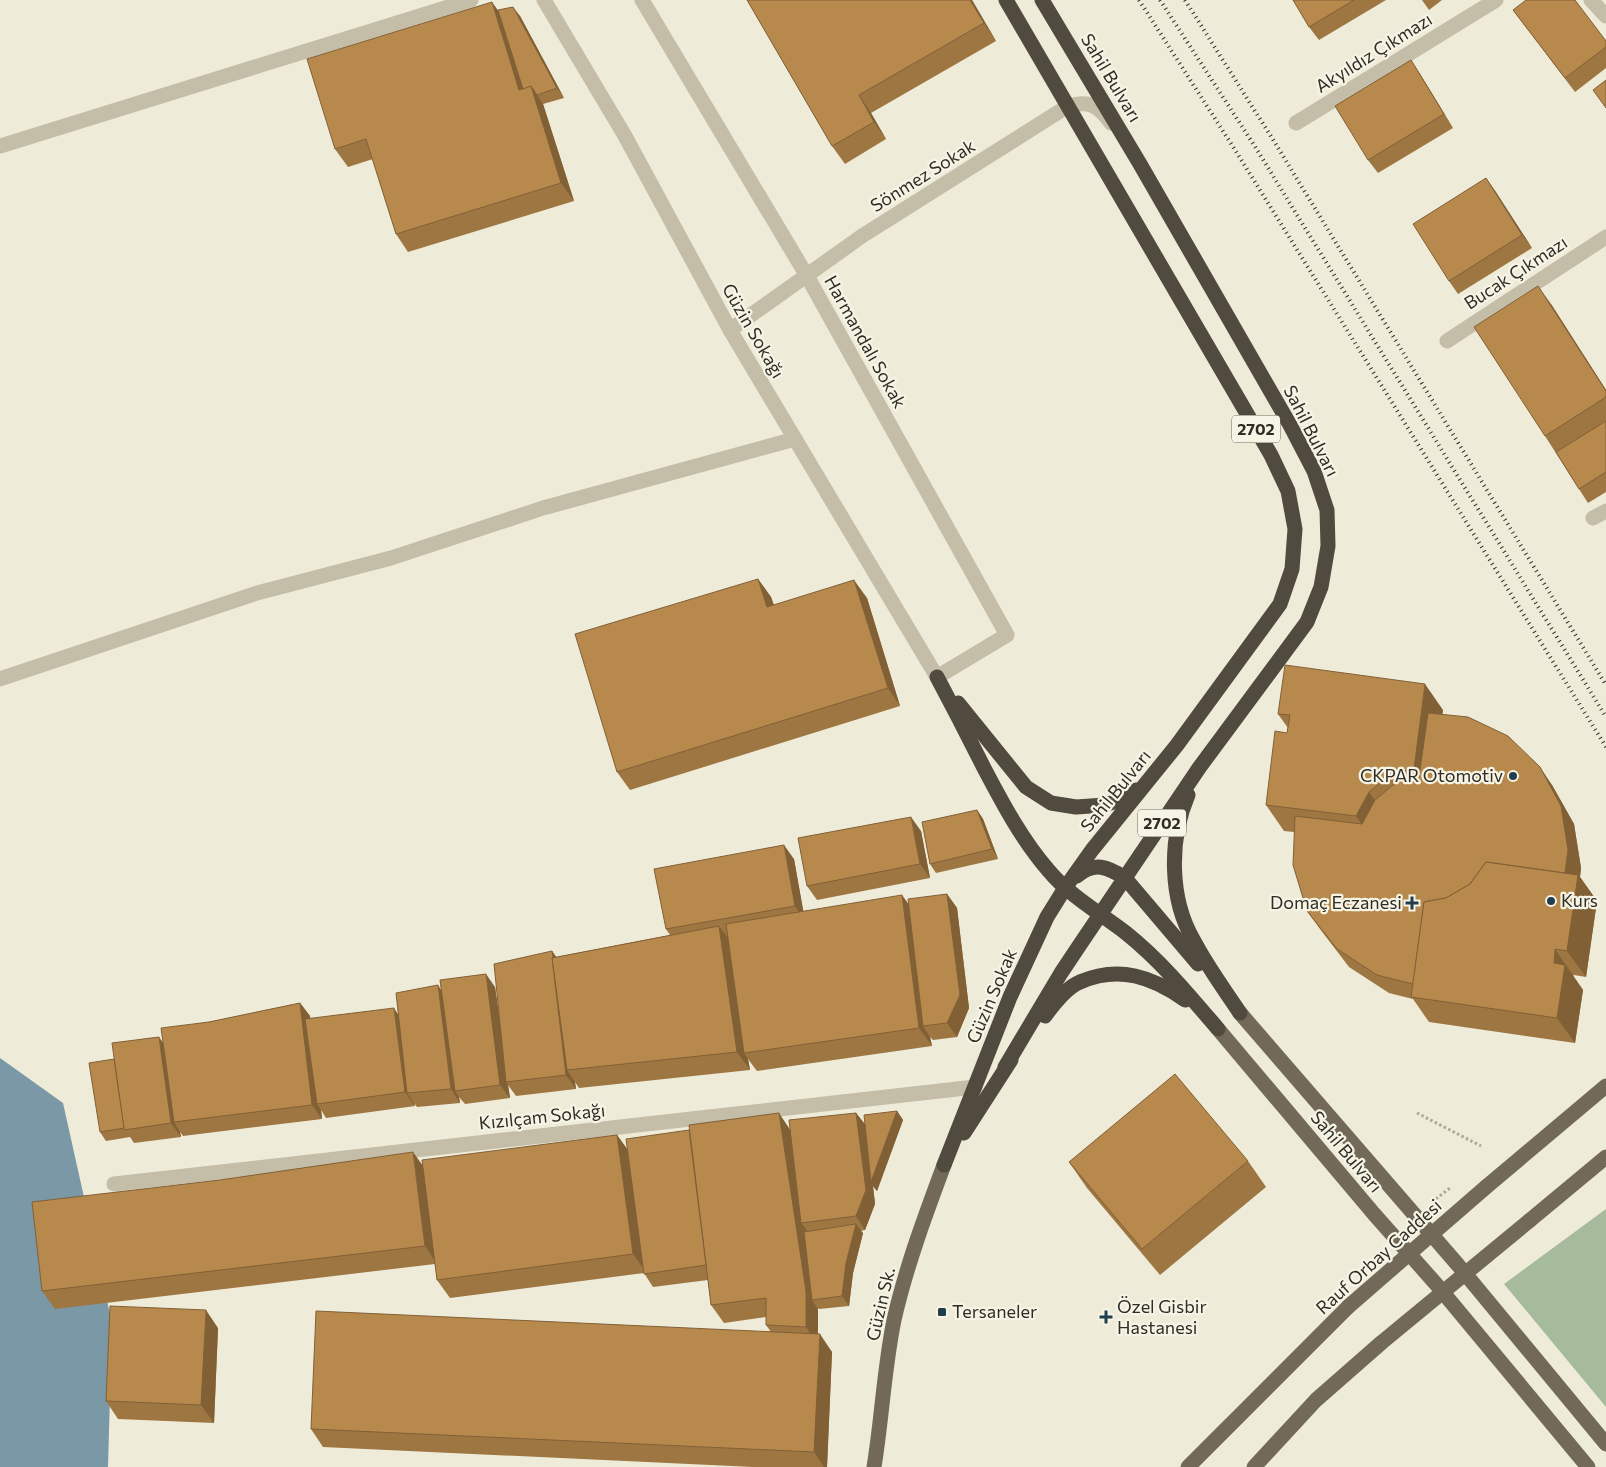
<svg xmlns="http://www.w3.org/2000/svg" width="1606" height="1467" font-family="Commissioner,sans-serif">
<rect width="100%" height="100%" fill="#eeebd9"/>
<path fill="#a6bb9b" d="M1606 1209V1407L1504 1284Z"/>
<path fill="#7b98a7" d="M0 1058 63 1103 112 1323 108 1467H0Z"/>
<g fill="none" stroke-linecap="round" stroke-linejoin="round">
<g stroke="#b0a891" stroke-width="3" stroke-dasharray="2.5 2.5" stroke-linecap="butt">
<path d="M1417 1113 1481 1146"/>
<path d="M1432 1202 1450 1188"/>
</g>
<g stroke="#c4bda7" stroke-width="15">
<path d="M544 0 625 136 730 330 937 677 1007 635 807 276 642 0"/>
<path d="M1591 0 1606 16"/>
<path d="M1296 123 1496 0"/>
<path d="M0 146 471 0"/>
<path d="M730 330 862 236 1068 106C1089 100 1098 105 1111 123"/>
<path d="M1447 341 1606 237"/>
<path d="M1593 518 1606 511"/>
<path d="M0 679 257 593 391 558 543 508 795 439"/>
<path d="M114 1184 975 1087"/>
</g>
<g stroke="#726959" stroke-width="15">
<path d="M1240 1013 1458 1265 1606 1444"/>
<path d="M1218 1029 1374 1214 1436 1284 1588 1467"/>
<path d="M1486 1187 1606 1086"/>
<path d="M1529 1221 1606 1157"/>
<path d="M874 1467C882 1418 884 1369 894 1320 906 1267 925 1216 944 1165"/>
<path d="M1188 1467 1349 1306"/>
<path d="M1254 1467 1316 1400 1381 1343"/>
</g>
<g stroke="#514a3e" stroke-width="15">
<path d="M937 677C953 707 969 738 984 768 1003 804 1022 840 1049 871 1070 896 1100 913 1126 933 1161 961 1189 995 1218 1029"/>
<path d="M958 703 1026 787 1051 803 1076 807 1105 805 1129 797 1136 790"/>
<path d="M1188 795C1169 839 1169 899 1194 941 1207 966 1224 989 1240 1013"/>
<path d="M1077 876C1094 861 1108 867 1125 878L1198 964"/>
<path d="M1045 1016C1053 1005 1067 987 1080 982 1119 965 1153 977 1185 1000"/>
<path d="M1005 1067 1061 973 1079 946 1199 768 1307 622 1321 587 1328 546 1327 510 1314 471 1290 425 1140 164 1042 0"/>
<path d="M964 1133 1011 1060"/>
<path d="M944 1165 1010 997 1047 917 1065 888 1092 850 1177 745 1280 604 1292 569 1295 529 1288 491 1271 455 1006 0"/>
</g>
<g stroke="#312d26" stroke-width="4" stroke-dasharray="1 4" stroke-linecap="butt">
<path d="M1139 0 1237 153 1606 747"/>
<path d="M1160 0 1254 145 1606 717"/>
<path d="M1185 0 1272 138 1606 685"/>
</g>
<g stroke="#726959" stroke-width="15">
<path d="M1349 1306 1486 1187"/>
<path d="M1381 1343 1529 1221"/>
</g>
</g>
<g fill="#9e7642">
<path d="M747 0H972L996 41 871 113 886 139 845 164 832 146Z"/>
<path d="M1293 0H1386L1319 40 1309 27Z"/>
<path d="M1422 0H1442L1429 10Z"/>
<path d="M498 10 520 16 564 98 543 104 574 201 408 252 396 234 373 159 348 167 335 149Z"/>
<path d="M1513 10 1606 41V68L1575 92Z"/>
<path d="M1411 60 1420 74 1453 128 1378 173 1368 160Z"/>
<path d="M1486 178 1532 248 1458 294 1449 281Z"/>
<path d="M1551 304 1606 390V492L1588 503 1545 436Z"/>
<path d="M758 579 771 597 774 605 867 598 900 706 630 790 617 772Z"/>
<path d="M1443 710 1442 715 1552 785 1574 824 1581 868 1580 877 1597 901 1586 977 1574 975 1573 976 1583 990 1575 1043 1429 1022 1413 999 1389 993 1349 967 1320 929 1307 911 1294 832 1284 831 1266 805 1287 733 1288 728 1278 714Z"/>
<path d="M977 810 983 819 998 859 936 873 930 864Z"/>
<path d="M921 831 930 878 817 900 807 886Z"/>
<path d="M794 859 803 911 908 904 947 894 957 908 969 1008 957 1037 933 1040 930 1037 932 1046 757 1071 748 1059 750 1070 579 1088 575 1082 576 1089 516 1096 508 1085 510 1098 465 1104 459 1097 460 1103 417 1107 414 1103 415 1106 326 1118 321 1110 322 1119 183 1136 180 1132 181 1137 134 1143 130 1137 106 1141 100 1132 114 1059 115 1060 163 1042 209 1022 300 1003 310 1016V1019L398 1014 442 991 495 987 501 1027 552 951 556 957 670 935 666 929Z"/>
<path d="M897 1111 903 1120 877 1191 873 1186 875 1204 865 1230 860 1231 863 1233 853 1273 849 1306 819 1309 818 1308V1334L832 1352 827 1467H753L323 1447 311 1429 771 1332 766 1325V1317L724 1323 711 1305 708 1280 653 1287 644 1273 450 1298 437 1280 435 1264 55 1309 42 1291 617 1135 627 1149 790 1130 856 1113 865 1124Z"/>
<path d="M1248 1161 1266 1187 1160 1275 1087 1188 1069 1162Z"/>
<path d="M218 1328 214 1423 118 1419 106 1401Z"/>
</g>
<g fill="#816036">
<path d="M970 0H972L996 41 984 23Z"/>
<path d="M492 2 505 20 529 97 519 90Z"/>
<path d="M513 7 520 16 564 98 557 88Z"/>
<path d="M1411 60 1420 74 1453 128 1444 114Z"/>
<path d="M531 86 543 104 574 201 561 183Z"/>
<path d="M859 95 871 113 886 139 874 122Z"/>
<path d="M1486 178 1496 192 1532 248 1522 235Z"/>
<path d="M1538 286 1551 304 1606 390V391Z"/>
<path d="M758 579 771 597 780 625 767 607Z"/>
<path d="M854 580 867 598 900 706 888 688Z"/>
<path d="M1425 684 1443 710 1432 795 1414 769Z"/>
<path d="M1540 767 1552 785 1574 824 1581 868 1580 877 1597 901 1586 977 1567 951 1564 880Z"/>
<path d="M1369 792 1387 818 1374 842 1356 816Z"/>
<path d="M977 810 983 819 998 859 992 849Z"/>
<path d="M911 817 921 831 930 878 920 864Z"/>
<path d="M784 845 794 859 805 920 795 906Z"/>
<path d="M947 894 957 908 969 1008 957 1037 947 1023Z"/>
<path d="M902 895 915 913 923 1026 930 1037 932 1046 919 1028Z"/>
<path d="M719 926 732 943 744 1053 748 1059 750 1070 737 1052Z"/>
<path d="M1555 949 1583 990 1575 1043 1557 1018 1554 963Z"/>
<path d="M552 951 562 965 567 1070 575 1082 576 1089 566 1075Z"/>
<path d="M486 974 495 987 508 1082H506L508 1085 510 1098 500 1085Z"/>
<path d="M438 985 447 999 455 1091 459 1097 460 1103 451 1089Z"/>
<path d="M300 1003 310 1016 320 1104H317L321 1110 322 1119 312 1105Z"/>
<path d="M394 1008 403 1022 407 1093 414 1103 415 1106 405 1092Z"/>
<path d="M159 1037 168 1050 174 1122 180 1132 181 1137 171 1123Z"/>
<path d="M897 1111 903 1120 877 1191 873 1186 875 1204 865 1230 856 1216V1113L866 1126Z"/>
<path d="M779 1113 791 1131 801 1223 806 1229 817 1299 812 1300 818 1309V1345L806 1327Z"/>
<path d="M617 1135 630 1153 646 1272 633 1254Z"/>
<path d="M413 1152 426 1170 437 1264 425 1246Z"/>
<path d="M856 1224 863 1233 853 1273 849 1306 842 1296 846 1263Z"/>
<path d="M206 1310 218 1328 214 1423 201 1405Z"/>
<path d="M820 1334 832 1352 827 1467H824L814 1452Z"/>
</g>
<g fill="#b8894d" stroke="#816036">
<path d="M747 0H970L984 23 859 95 874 122 832 146Z"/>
<path d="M1293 0H1354L1309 27Z"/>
<path d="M1526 0H1575L1606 41V47L1565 78 1513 10Z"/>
<path d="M492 2 519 90 531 86 561 183 396 234 366 139 335 149 307 59Z"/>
<path d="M513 7 557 88 537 95 531 86 523 89 498 10Z"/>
<path d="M1411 60 1444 114 1368 160 1335 106Z"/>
<path d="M1606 80V108L1593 90Z"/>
<path d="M1486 178 1522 235 1449 281 1413 224Z"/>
<path d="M1538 286 1606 391V397L1545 436 1474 327Z"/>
<path d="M1606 421V472L1579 489 1556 452Z"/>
<path d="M758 579 767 607 854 580 888 688 617 772 575 634Z"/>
<path d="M1285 665 1425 684 1414 769 1392 773 1369 792 1356 816 1266 805 1275 731 1287 733 1290 715 1278 714Z"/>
<path d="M1428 713 1468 717 1508 736 1540 767 1561 806 1568 850 1565 873 1486 862 1470 884 1446 898 1424 902 1413 984 1377 975 1337 949 1307 911 1293 865 1295 816 1362 824 1375 800 1398 781 1419 777Z"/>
<path d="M977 810 992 849 930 864 922 822Z"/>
<path d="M911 817 920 864 807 886 798 838Z"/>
<path d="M784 845 795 906 666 929 654 869Z"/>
<path d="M1486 862 1578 875 1567 951 1555 949 1554 963 1565 965 1557 1018 1411 997 1424 902 1446 898 1470 884Z"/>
<path d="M947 894 960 995 947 1023 923 1026 908 899Z"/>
<path d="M902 895 919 1028 744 1053 726 924Z"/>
<path d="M719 926 737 1052 567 1070 552 958Z"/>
<path d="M552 951 553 957 552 958 566 1075 506 1082 494 964Z"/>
<path d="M486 974 500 1085 455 1091 440 980Z"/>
<path d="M438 985 451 1089 407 1093 396 993Z"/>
<path d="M300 1003 312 1105 174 1122 161 1028 209 1022Z"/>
<path d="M394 1008 405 1092 317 1104 305 1019Z"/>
<path d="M159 1037 171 1123 124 1130 112 1043Z"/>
<path d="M114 1059 124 1128 100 1132 89 1063Z"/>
<path d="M1175 1074 1248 1161 1142 1249 1069 1162Z"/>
<path d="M897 1111 871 1182 864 1115Z"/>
<path d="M779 1113 806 1291V1327L766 1325V1298L711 1305 689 1125Z"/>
<path d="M856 1113 866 1190 856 1216 801 1223 789 1120Z"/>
<path d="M689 1130 706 1265 644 1274 626 1139Z"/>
<path d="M617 1135 633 1254 437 1280 422 1160Z"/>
<path d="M413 1152 425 1246 42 1291 32 1202 220 1180Z"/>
<path d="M856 1224 846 1263 842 1296 812 1300 804 1232Z"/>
<path d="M110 1306 206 1310 201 1405 106 1401Z"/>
<path d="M316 1311 820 1334 814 1452 311 1429Z"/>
</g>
<g fill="#213d4e" stroke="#f6f4e5" stroke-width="2">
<circle cx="1513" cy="776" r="5"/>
<circle cx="1551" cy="901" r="5"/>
<path d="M1409.5 895.5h5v5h5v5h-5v5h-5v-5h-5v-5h5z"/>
<rect x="937" y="1307" width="10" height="10" rx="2.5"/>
<path d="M1103.5 1309.5h5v5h5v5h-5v5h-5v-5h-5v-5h5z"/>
</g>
<g text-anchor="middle" stroke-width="4.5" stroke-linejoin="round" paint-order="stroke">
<g fill="#f6f4e5" stroke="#6c695f" stroke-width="1">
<rect x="1232" y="415.5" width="48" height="27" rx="4"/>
<rect x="1138" y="809.5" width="48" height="27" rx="4"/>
</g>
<g font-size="16" font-weight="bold" fill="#312d26">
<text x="1256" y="435">2702</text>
<text x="1162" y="829">2702</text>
</g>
<g font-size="18" fill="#312d26" stroke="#f6f4e5">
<text transform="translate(1374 53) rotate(-32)" y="6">Akyıldız Çıkmazı</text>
<text transform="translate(1111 78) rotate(59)" y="6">Sahil Bulvarı</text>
<text transform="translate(923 176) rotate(-32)" y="6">Sönmez Sokak</text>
<text transform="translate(1516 273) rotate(-33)" y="6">Bucak Çıkmazı</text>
<text transform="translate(753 331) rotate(60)" y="6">Güzin Sokağı</text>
<text transform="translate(865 342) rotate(61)" y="6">Harmandalı Sokak</text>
<text transform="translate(1311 431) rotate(63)" y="6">Sahil Bulvarı</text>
<text transform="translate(1116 791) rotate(-51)" y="6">Sahil Bulvarı</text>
<text transform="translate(992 996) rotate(-67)" y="6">Güzin Sokak</text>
<text transform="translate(542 1117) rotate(-6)" y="6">Kızılçam Sokağı</text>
<text transform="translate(1346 1152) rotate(50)" y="6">Sahil Bulvarı</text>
<text transform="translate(1379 1257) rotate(-42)" y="6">Rauf Orbay Caddesi</text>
<text transform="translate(881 1304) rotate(-77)" y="6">Güzin Sk.</text>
</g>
<g font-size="18" fill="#312d26" stroke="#f6f4e5" text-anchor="start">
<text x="1503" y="782" text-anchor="end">CKPAR Otomotiv</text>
<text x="1561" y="907">Kurs</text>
<text x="1402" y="909" text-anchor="end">Domaç Eczanesi</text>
<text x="1117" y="1313">Özel Gisbir<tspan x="1117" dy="21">Hastanesi</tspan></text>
<text x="952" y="1318">Tersaneler</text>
</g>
</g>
</svg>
